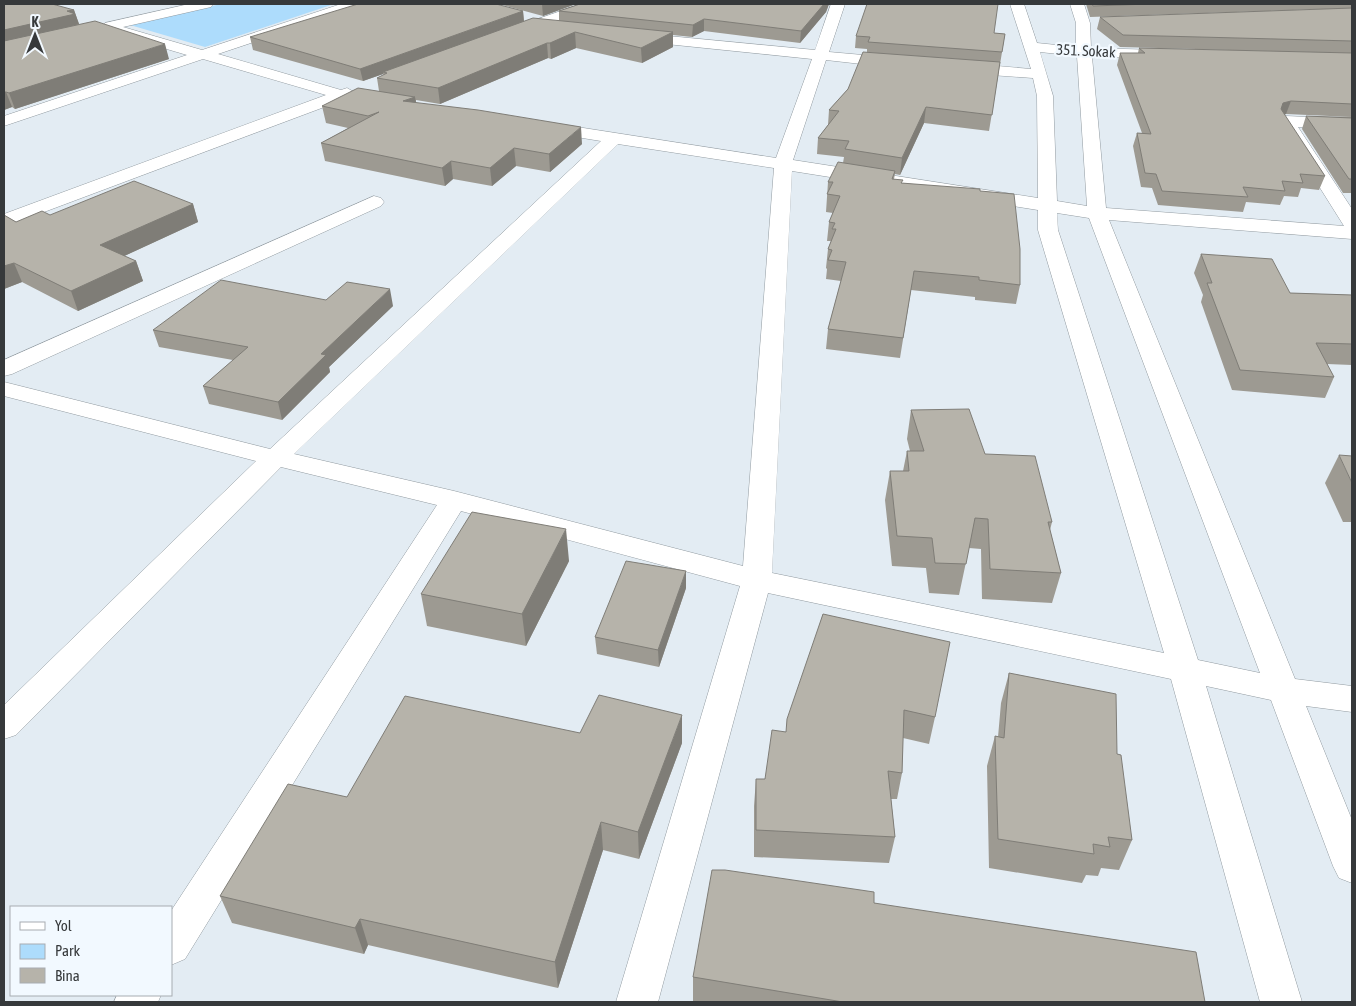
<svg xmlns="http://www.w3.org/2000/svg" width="1356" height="1006" font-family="'Asap Condensed',sans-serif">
<rect width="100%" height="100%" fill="#e3ecf3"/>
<path fill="#addcfc" d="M221 4H334L205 47 130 25Z"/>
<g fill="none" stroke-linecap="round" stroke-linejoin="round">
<defs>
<g id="street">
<path d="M189 4H213L211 7 123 27 202 50 341 4H361L359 7 218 54 341 90 347 88 354 92 387 98 389 101 387 104 381 106 343 100 4 227V214L326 95 203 59 4 126V116L187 55 109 32 103 26 105 23Z"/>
<path d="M581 4H600L598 7 519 35H509L507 32 509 29Z"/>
<path d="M831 4H845L829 52 897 58 902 60 905 63 902 66 897 68 826 60 793 160 1038 198 1037 96 1033 78 963 73 958 71 955 68 958 65 963 63 1031 69 1010 4H1024L1037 43 1076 47V23L1070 4H1084L1090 23 1091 48 1158 50 1163 51 1165 54 1163 57 1158 58 1092 57 1106 208 1344 226 1278 121 1280 117 1286 116 1352 119V129L1298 127 1352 209V239L1109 220 1295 679 1352 686V712L1306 706 1352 820V883L1339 878 1333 866 1271 700 1206 686 1302 1002H1260L1171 679 768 593 658 1002H616L740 586 461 511 185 959 171 965V911L437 505 281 467 16 735 4 739V705L256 461 4 396V382L270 449 601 141 539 131 537 127 539 123 545 122 776 158 812 59 637 41 632 40 630 37 632 34 637 33 815 50ZM1040 52 1077 56 1087 206 1057 201 1053 96ZM618 144 774 168 743 566 454 491 294 454ZM792 171 1038 210V230L1164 653 772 573ZM1057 213 1089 218 1260 673 1198 660 1058 230Z"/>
<path d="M374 196 381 198 384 202 381 206 12 374 4 376V360Z"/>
<path d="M117 995H161L158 1002H114Z"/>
</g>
</defs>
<use href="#street" stroke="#929ba1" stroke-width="1"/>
<use href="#street" fill="#fff" fill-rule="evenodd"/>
</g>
<g fill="#9d9a92">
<path d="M4 4 74 10 79 24 169 59 15 109 12 107 4 110Z"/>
<path d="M499 4H576L543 16Z"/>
<path d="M580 4H829L826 12 800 43 704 31 692 37 673 35V47L642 63 576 48 551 59 548 58 440 104 416 100V103L582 144 550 172 516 166 492 186 453 179 445 186 325 161 321 143 348 128 326 123 322 106 379 91 377 78 384 75 383 74 363 81 253 50 250 37 523 11 524 21H559V11Z"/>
<path d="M1086 4H1352V193H1343L1302 129 1306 116 1352 117 1286 114 1284 115 1325 176 1319 190 1301 188 1298 197 1284 196 1280 205 1246 202 1243 212 1158 205 1152 188 1141 187 1133 146 1137 133H1142L1117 65 1120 53H1138L1139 48 1235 50 1120 47 1097 29 1100 17 1323 9 1090 17Z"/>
<path d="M994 33 1005 34 989 131 924 123 900 175 895 174 894 179 902 183 980 191 1020 285 1016 304 975 300V297L911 290 900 358 826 349 828 329 841 281 826 279 827 269 826 268 828 249 831 241H827L829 222 833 213 826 212 828 182 843 163 844 157 817 154 818 138 828 125 829 110 848 89 867 52V49L855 48 856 36Z"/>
<path d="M193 204 198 222 124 256 136 261 143 281 78 311 22 282 4 289V215L16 222Z"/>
<path d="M1201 254 1290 293 1352 295V365L1327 364 1334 377 1325 398 1232 390 1201 302 1203 295 1194 273Z"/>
<path d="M326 300 393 306 329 367 330 372 282 420 209 404 203 386 233 360 159 347 153 330Z"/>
<path d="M911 410 985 454 1052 522 1050 530 1061 573 1052 603 982 599 981 549 969 548 959 595 929 593 926 568 892 566 885 500 890 471H903L907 451H910L907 439Z"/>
<path d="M1339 455 1352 483V522H1343L1325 483Z"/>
<path d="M569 561 526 646 427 626 421 594Z"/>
<path d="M686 588 659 667 597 654 595 637Z"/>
<path d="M823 614 935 717 929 744 903 738 902 773 897 799H891L895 837 889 863 754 857V806L756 779H765L786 732Z"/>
<path d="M1009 673 1117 754 1132 840 1119 870 1101 868 1098 876 1086 875 1082 883 989 868 987 766 995 736 998 737 1001 703Z"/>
<path d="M580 733 682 743 639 859 603 850 558 988 368 945 364 954 232 923 220 896 347 797Z"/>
<path d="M874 903 1205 1002H693V977Z"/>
</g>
<g fill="#7f7d77">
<path d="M542 4H576L543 16Z"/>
<path d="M824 4H829L826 12 800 43 801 31Z"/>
<path d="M74 10 79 24 4 46V30Z"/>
<path d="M523 11 524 23 383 72V74L363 81 360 69Z"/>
<path d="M704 19V31L692 37 693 25Z"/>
<path d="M575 32 576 48 551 59 550 43Z"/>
<path d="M673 32V47L642 63 641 48Z"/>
<path d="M547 43 548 58 440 104 438 88Z"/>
<path d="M165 44 169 59 15 109 9 93Z"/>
<path d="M4 92H6L12 107 4 110Z"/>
<path d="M415 97 418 113 403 101Z"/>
<path d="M1291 101 1286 114 1278 116 1283 103Z"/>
<path d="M926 107 924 123 900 175 902 158Z"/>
<path d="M581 127 582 144 550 172 549 154Z"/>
<path d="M514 148 516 166 492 186 490 168Z"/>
<path d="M451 161 453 179 445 186 442 168Z"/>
<path d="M193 204 198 222 107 264 100 245Z"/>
<path d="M136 261 143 281 78 311 71 291Z"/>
<path d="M14 263 22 282 4 289V266Z"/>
<path d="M390 289 393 306 329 367 330 372 282 420 278 402 321 354Z"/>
<path d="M566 529 569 561 526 646 522 614Z"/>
<path d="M686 571V588L659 667 658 650Z"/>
<path d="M682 715V743L639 859 638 832Z"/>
<path d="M601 822 603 850 558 988 555 962Z"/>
<path d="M360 919 368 945 364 954 355 928Z"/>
</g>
<g fill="#b6b3aa" stroke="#7f7d77">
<path d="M4 4H52L74 10 67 11 75 14 4 30Z"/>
<path d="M358 4H496L523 11 360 69 250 37Z"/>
<path d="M580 4H824L801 31 704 19 693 25 559 11Z"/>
<path d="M867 4H998L994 33 1005 34 1002 52 868 42 870 37 856 36Z"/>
<path d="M1092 4H1149L1093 6Z"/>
<path d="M1352 8V41L1123 35 1100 17Z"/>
<path d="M533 18 673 32 641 48 575 32 550 43H547L438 88 377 78 387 73 383 72Z"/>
<path d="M95 21 165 44 9 93 6 92H4V41Z"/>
<path d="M1139 48 1352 53V104L1291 101 1283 103 1281 109 1325 176 1300 174 1303 183 1282 181 1285 191 1243 187 1248 197 1162 191 1156 174 1145 173 1137 133 1151 134 1120 53H1145Z"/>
<path d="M863 52 1000 62 992 115 926 107 902 158 845 149 849 141 818 138 839 111 829 110 848 89Z"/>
<path d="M358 88 415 97 403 101 478 110 581 127 549 154 514 148 490 168 451 161 442 168 321 143 379 112 368 116 322 106Z"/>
<path d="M1306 116 1352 118V179H1349Z"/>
<path d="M838 162 895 171 892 179 903 180 901 183 980 189V191L1014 194 1020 249V285L979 280V277L914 271 903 338 828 329 846 262 828 260 832 250 828 249 836 229H832L835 223 829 222 840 196 827 194 833 182H828Z"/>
<path d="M134 181 193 204 100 245 136 261 71 291 14 263 4 266V215L16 222 42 211 50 215Z"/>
<path d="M1201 254 1272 259 1290 293 1352 295V344L1316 343 1334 377 1240 370 1207 283H1212Z"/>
<path d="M221 280 326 300 347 282 390 289 321 354 326 355 278 402 203 386 248 347 153 330Z"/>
<path d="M969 409 985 454 1035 456 1052 522H1048L1061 573 990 569 988 519 975 518 966 564 935 563 932 538 897 536 890 471H909L907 451H924L911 410Z"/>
<path d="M1339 455 1352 456V483Z"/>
<path d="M472 512 566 529 522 614 421 594Z"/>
<path d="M626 561 686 571 658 650 595 637Z"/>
<path d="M823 614 950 642 935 717 904 710 902 773 888 771 895 837 756 830V779H765L772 730 786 732 787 719Z"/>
<path d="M1009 673 1116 694 1117 754 1121 755 1132 840 1108 837 1110 847 1093 844 1094 854 998 839 995 736 1004 738Z"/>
<path d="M599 695 682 715 638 832 601 822 555 962 360 919 355 928 220 896 288 784 347 797 405 696 580 733Z"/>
<path d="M712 870H725L874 892V903L1196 952 1205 1002H843L693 977Z"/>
</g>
<g text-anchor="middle" stroke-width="4.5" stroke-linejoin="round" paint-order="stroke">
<g font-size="15" fill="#36393b" stroke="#f2f9ff">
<text transform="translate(1086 51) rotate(3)" y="5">351. Sokak</text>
</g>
</g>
<rect width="1356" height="1006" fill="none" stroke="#36393b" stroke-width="10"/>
<rect x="10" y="906" width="162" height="90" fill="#f2f9ff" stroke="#a7acb1"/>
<rect x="20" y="922" width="25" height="8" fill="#ffffff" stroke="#a7acb1"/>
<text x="55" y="931" font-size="15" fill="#36393b">Yol</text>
<rect x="20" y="944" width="25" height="15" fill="#addcfc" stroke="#a7acb1"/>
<text x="55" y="956" font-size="15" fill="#36393b">Park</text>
<rect x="20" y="968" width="25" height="15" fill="#b6b3aa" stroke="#a7acb1"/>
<text x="55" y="981" font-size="15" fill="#36393b">Bina</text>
<g transform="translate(35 35)" stroke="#f2f9ff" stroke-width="4" paint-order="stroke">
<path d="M0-4L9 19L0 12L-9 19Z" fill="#36393b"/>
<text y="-8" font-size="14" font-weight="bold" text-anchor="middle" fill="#36393b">K</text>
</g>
</svg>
